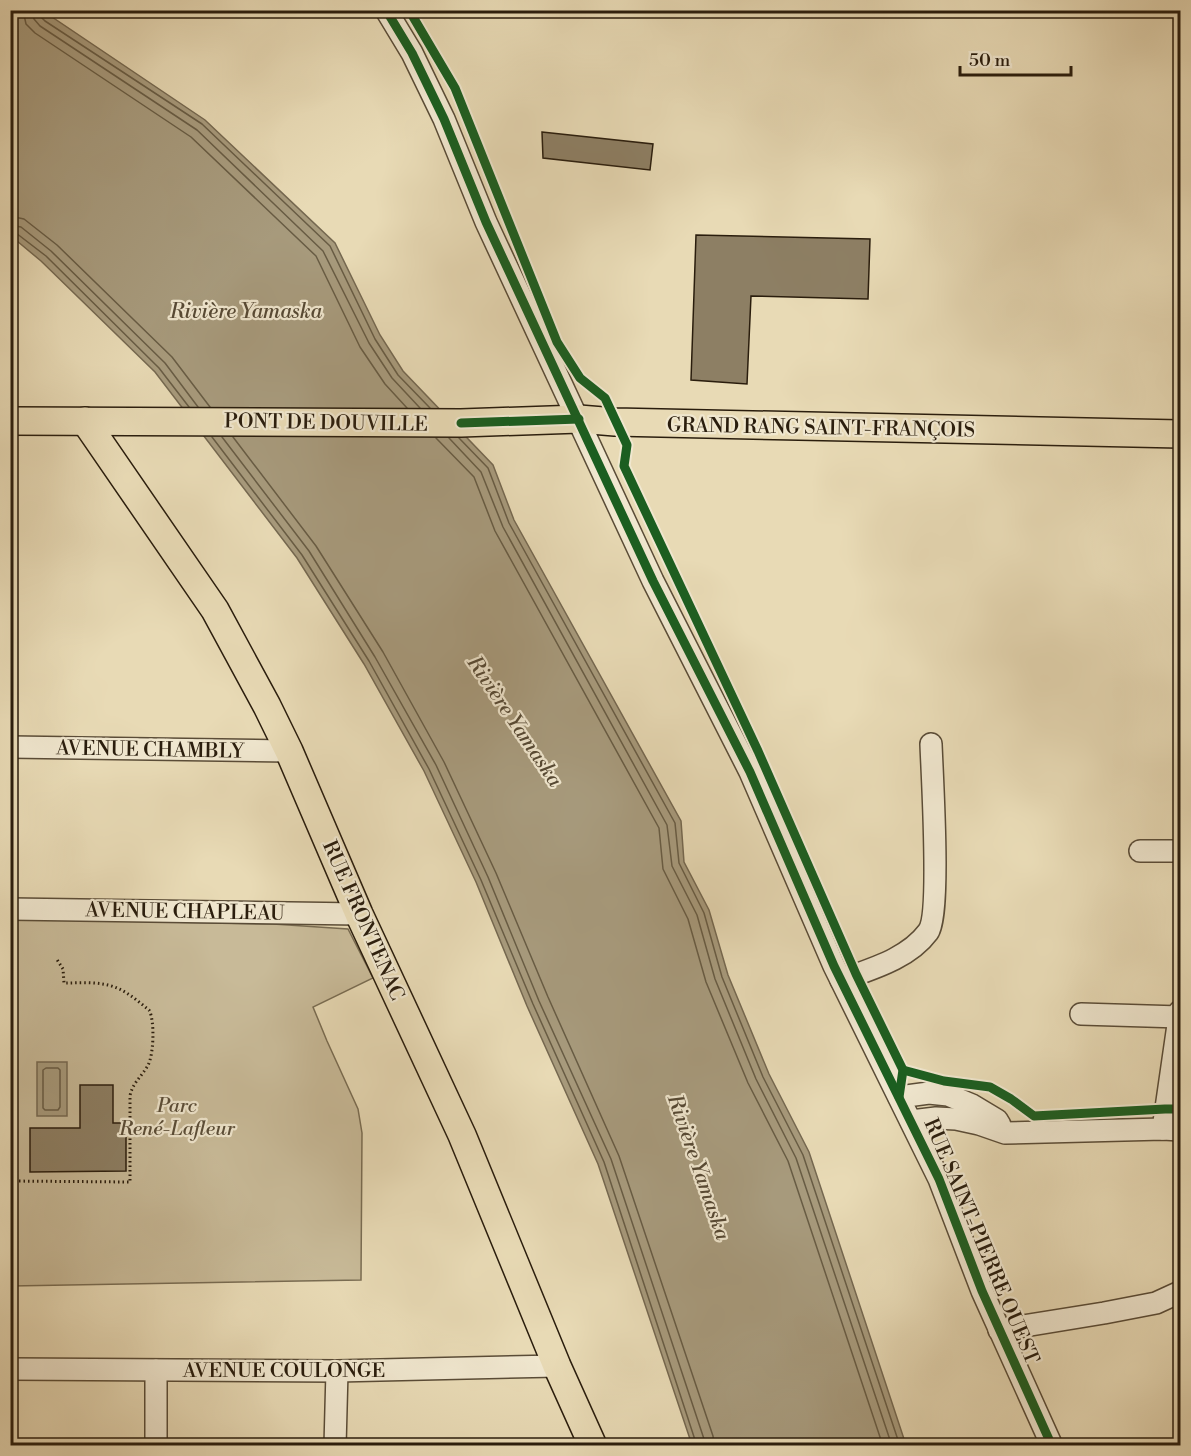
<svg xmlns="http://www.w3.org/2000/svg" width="1191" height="1456" font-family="'Libre Bodoni',serif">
<rect width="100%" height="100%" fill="#e8dab5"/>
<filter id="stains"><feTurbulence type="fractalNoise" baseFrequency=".00333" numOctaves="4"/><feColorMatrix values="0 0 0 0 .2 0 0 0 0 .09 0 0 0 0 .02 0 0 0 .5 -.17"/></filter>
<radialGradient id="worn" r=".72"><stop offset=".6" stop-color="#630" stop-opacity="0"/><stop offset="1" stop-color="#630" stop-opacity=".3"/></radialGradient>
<path fill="#c8ba98" stroke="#796c52" stroke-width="1.5" d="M11 919 273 924 348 929 373 978 313 1007 327 1041 358 1109 362 1133 361 1280 11 1286Z"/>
<g fill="#a79a7c" stroke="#756850" stroke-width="1.5">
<path d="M10 11H43L205 120 335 243 380 335 403 371 493 465 514 520 681 821 684 862 709 910 728 975 769 1074 809 1152 906 1445H692L598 1164 527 1006 476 882 424 771 364 664 297 558 155 372 41 261 11 236Z"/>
<rect x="37" y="1062" width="30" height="54"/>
</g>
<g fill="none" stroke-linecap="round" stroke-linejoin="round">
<g stroke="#685c44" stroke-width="1.5">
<path d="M23 10 26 24 35 33 191 137 316 256 360 347 385 384 407 408"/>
<path d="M32 10 34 19 40 26 197 130 323 251 369 343 392 378 420 408"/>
<path d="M39 10 40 16 45 21 202 124 330 246 375 339 398 375 430 408"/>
<path d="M10 216 24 219 57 245 172 357 210 407"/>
<path d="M10 225 21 227 51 251 165 363 198 407"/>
<path d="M10 232 16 233 46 256 159 368 189 407"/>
<path d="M212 437 302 555 369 661 429 769 481 880 533 1004 604 1162 697 1446"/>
<path d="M222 437 309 551 375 657 436 765 488 877 539 1001 611 1159 704 1439 705 1446"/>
<path d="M233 437 316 546 383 652 444 762 496 873 548 997 619 1156 713 1436 714 1446"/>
<path d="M436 438 474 477 495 531 659 828 663 869 688 919 706 982 748 1083 788 1161 883 1446"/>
<path d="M449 438 481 472 503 527 667 825 672 866 697 915 715 979 756 1079 796 1158 892 1446"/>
<path d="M459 438 488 468 509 523 675 823 679 863 704 913 722 977 763 1077 803 1155 900 1446"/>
<path d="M46 1068H58L60 1070V1107L58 1110H45L43 1108V1070Z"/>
</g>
</g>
<g fill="#8d7f64" stroke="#2a1d0d" stroke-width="1.5">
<path d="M542 132 653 144 650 170 543 158Z"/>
<path d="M696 235 870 239 868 299 751 296 747 384 691 380Z"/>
<path d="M80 1085H113V1123H126V1171L30 1172V1128H80Z"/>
</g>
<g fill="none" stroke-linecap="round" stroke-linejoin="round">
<defs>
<g id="minor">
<path d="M386 10 412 53 444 119 486 222 653 581 750 772 834 966 939 1179 982 1291 1052 1446"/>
<path d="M10 747 289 751"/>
<path d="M1140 851H1180"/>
<path d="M10 909 359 914"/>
<path d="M841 980C871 969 908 959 928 932 941 915 932 774 931 744"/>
<path d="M1081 1014 1180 1017"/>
<path d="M899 1097 929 1093 948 1095 972 1105 997 1120 1000 1125"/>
<path d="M911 1121 936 1118 956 1119 979 1124 1005 1133 1163 1129 1180 1130"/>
<path d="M1163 1129 1180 1011"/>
<path d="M999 1330 1104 1313 1156 1303 1180 1292"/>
<path d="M10 1369 337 1371 557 1366"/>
<path d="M156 1370V1446"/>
<path d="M335 1446 337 1371"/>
</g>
<g id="major">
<path d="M10 421 461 423 579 419 615 422 1180 434"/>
<path d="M85 421 215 610 267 706 289 751 359 914 462 1135 557 1366 593 1446"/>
</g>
</defs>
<use href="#minor" stroke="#5a4c37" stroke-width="24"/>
<use href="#major" stroke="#2a1d0d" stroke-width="30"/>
<path stroke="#2a1d0d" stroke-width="3" stroke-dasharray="1.5 3" stroke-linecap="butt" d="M10 1181 130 1182V1096C132 1084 141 1077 147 1067 154 1057 155 1020 149 1010 139 1002 129 993 117 988 101 981 81 983 64 983L63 969 56 958"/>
<use href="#minor" stroke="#f0e7cf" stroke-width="21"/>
<use href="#major" stroke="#e8dab5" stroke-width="27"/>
<defs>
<g id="cycleway">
<path d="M386 10 412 53 444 119 486 222 653 581 750 772 834 966 939 1179 982 1291 1052 1446"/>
<path d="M409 10 455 88 557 342 580 378 605 398 627 445 624 466 758 751 856 974 903 1070 899 1097"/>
<path d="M461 423 579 419"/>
<path d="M903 1070 944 1081 990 1087 1011 1099 1034 1116 1165 1109H1180"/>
</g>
</defs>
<use href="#cycleway" stroke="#f0e7cf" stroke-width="13"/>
<use href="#cycleway" stroke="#1b5e20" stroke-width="9"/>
</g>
<g text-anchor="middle" stroke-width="4.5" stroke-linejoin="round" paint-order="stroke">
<g font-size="20" fill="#2a1d0d" stroke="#f0e7cf">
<text transform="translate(326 422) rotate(1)" y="7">PONT DE DOUVILLE</text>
<text transform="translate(821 427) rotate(1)" y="7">GRAND RANG SAINT-FRANÇOIS</text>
<text transform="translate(150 749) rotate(1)" y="7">AVENUE CHAMBLY</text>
<text transform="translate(185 911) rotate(1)" y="7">AVENUE CHAPLEAU</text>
<text transform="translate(364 920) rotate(66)" y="7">RUE FRONTENAC</text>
<text transform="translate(982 1241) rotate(67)" y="7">RUE SAINT-PIERRE OUEST</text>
<text x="284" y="1377">AVENUE COULONGE</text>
</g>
<g font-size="20" font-style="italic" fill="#594c37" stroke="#f0e7cf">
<text x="177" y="1112">Parc<tspan x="177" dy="23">René-Lafleur</tspan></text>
</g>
<g font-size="21" font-style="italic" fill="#564934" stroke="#f0e7cf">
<text x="246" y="318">Rivière Yamaska</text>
<text transform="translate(515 721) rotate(56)" y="7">Rivière Yamaska</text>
<text transform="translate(699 1167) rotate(71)" y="7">Rivière Yamaska</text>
</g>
</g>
<rect width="1191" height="1456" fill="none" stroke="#e8dab5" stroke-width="36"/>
<rect x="12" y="12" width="1167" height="1432" fill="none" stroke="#2a1d0d" stroke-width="3"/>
<rect x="18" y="18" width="1155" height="1420" fill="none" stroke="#2a1d0d" stroke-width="1.5"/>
<path d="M960 66v9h111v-9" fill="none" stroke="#2a1d0d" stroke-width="3"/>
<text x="969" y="66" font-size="18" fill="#2a1d0d" stroke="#f0e7cf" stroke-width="4.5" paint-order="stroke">50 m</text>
<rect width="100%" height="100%" filter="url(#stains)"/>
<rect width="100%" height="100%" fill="url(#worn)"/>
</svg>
